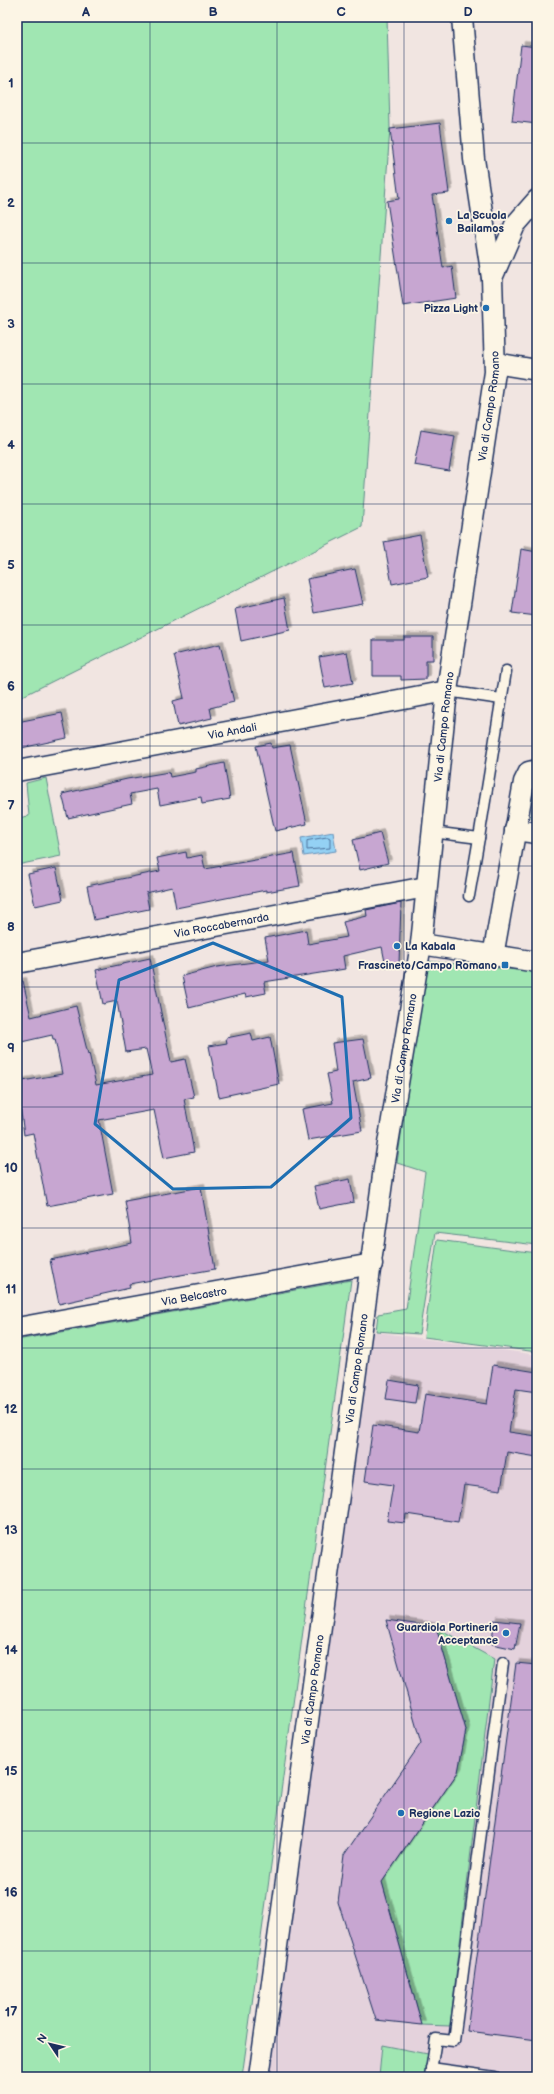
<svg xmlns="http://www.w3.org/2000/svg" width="554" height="2094" font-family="'Balsamiq Sans',sans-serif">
<defs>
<filter id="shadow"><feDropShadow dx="3.5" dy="-3.5" stdDeviation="0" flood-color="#0004"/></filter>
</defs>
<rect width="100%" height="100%" fill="#f1e5e1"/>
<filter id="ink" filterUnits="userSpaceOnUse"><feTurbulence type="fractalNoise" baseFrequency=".025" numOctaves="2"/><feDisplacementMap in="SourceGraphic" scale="8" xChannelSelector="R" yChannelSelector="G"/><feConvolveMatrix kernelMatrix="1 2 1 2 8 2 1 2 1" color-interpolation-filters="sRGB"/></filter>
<g filter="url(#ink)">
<path fill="#e4d2dc" d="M370 1331 537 1355V2077H270Z"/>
<g fill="#a0e6b2" stroke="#5e8a88">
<path d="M17 17H387L390 128 362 527 17 699Z"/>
<path d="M46 778 61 856 17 865V818L29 816 26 783Z"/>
<path d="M535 782H537V819L531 818Z"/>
<path d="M426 961 537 972V1245L435 1233 419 1334 376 1331 378 1314 406 1309 425 1172 397 1163Z"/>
<path d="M437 1240 537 1253V1352L424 1337Z"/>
<path d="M351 1280 242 2077H17V1340Z"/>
<path d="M436 1627 494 1659 450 2026 422 2025 382 1882 458 1772 466 1730Z"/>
<path d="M382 2045 438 2056 434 2077H379Z"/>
</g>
<path fill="#94d1f4" stroke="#6490b8" d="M333 832 336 851 304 856 301 838Z"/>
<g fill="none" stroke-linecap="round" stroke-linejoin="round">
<path stroke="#4b709a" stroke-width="1" d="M328 837 330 838V848L307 850V841Z"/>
</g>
<g fill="#c7a6d1" stroke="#1b2f5e" filter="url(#shadow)">
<path d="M521 45 537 47V124L512 121Z"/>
<path d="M440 123 449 193 432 195 443 268 452 266 456 298 403 306 387 201 399 199 390 129Z"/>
<path d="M421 430 455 436 449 471 414 465Z"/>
<path d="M420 535 428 577 392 584 384 542Z"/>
<path d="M521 549 537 552V616L512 613Z"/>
<path d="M355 569 363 604 314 613 307 579Z"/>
<path d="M284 598 290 630 241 641 235 609Z"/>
<path d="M404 637H433V660H426V679L401 680V676H373V640H404Z"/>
<path d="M220 644 234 702 210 708 212 718 178 726 173 701 184 698 174 655Z"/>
<path d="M347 652 353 683 325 688 319 657Z"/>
<path d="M62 713 67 738 17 749V722Z"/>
<path d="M271 743 272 748 290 745 307 824 275 831 256 746Z"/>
<path d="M224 763 230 799 202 804 201 797 160 805 157 789 130 794 132 804 68 818 62 794 127 779 169 772 170 777 196 772V769Z"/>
<path d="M380 833 388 863 360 870 353 840Z"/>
<path d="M186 852 187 858 202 855 205 869 294 853 300 886 266 892V890L176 908 172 887 146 893 149 909 94 920 87 886 160 871 157 858Z"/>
<path d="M56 868 63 900 35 906 28 874Z"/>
<path d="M401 903 399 964 386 967 382 947 343 956 345 969 264 982 266 993 246 997 245 994 189 1008 182 976 217 967 269 960 265 938 306 930 308 944 347 937 343 922 367 916 366 910Z"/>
<path d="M150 958 171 1062 185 1059 194 1097 184 1099 194 1152 164 1158 154 1110 99 1120 113 1194 47 1206 33 1133 24 1135 17 1082 62 1074 55 1039H53L52 1035 17 1043V982L23 981 31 1017 76 1006 88 1054 89 1053 96 1085 152 1075 146 1049 126 1052 117 1001 103 1004 96 970Z"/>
<path d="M251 1033 253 1041 270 1037 279 1084 219 1097 209 1046 227 1043 226 1038Z"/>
<path d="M363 1039 371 1078 353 1082 362 1131 308 1140 302 1109 333 1103 327 1074 336 1072 332 1043Z"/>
<path d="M350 1179 354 1202 319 1209 314 1186Z"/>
<path d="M201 1187 215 1269 129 1284 130 1288 59 1304 50 1260 132 1243 125 1201Z"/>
<path d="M493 1365 537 1372V1392L516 1389 509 1432 537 1436V1457L507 1452 501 1490 464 1485 458 1522 406 1514 405 1523 387 1521 393 1485 365 1481 373 1425 419 1432 425 1394 487 1404Z"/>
<path d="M389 1380 418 1385 415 1403 386 1399Z"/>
<path d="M386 1620 436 1627 466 1730 458 1772 382 1882 422 2025 376 2020 338 1902 344 1855 421 1743Z"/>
<path d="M494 1620 520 1623 515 1649 492 1644Z"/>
<path d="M516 1663 537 1665V2040L467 2031Z"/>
</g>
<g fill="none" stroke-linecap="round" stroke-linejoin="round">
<defs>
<g id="service">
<path d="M447 691 501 699"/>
<path d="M432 832 479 838 506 671"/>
<path d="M469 896 479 838"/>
<path d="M431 2068 495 2077"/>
<path d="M430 2077 436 2039 454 2041 503 1663"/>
</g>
<g id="minor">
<path d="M492 278 515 225 537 200"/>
<path d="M495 363 537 370"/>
<path id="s1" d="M17 771 447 691"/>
<path d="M515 830 537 833"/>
<path d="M421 944 537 962"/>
<path d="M493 956 524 782 529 772 537 770"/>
<path id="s2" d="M17 963 426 887"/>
<path id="s3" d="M17 1328 372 1264"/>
<path id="s4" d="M259 2077 384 1168 421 944 447 691 495 372 492 278 474 159 462 17"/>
</g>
</defs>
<use href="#service" stroke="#1b2f5e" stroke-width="13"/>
<use href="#minor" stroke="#1b2f5e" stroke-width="23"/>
<use href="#service" stroke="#fcf5e5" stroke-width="10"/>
<use href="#minor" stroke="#fcf5e5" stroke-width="20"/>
</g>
</g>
<path fill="none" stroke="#1f6fb2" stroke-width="3" stroke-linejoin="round" d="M213 943 342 997 351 1118 271 1187 173 1189 95 1124 119 980Z"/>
<path fill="none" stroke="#1b2f5e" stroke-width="1" stroke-opacity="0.55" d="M150 17V2077M277 17V2077M404 17V2077M17 143H537M17 263H537M17 384H537M17 504H537M17 625H537M17 746H537M17 866H537M17 987H537M17 1107H537M17 1228H537M17 1348H537M17 1469H537M17 1590H537M17 1710H537M17 1831H537M17 1951H537"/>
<g fill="#1f6fb2" stroke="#fcf5e5" stroke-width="1.5">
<circle cx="449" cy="221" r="4"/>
<circle cx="486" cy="308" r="4"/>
<circle cx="397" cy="946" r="4"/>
<rect x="501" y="961" width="8" height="8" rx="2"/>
<circle cx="506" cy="1633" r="4"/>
<circle cx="401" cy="1813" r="4"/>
</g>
<g text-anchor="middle" stroke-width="3.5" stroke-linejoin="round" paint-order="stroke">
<g font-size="11" font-weight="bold" fill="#1b2f5e" stroke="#fcf5e5" text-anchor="start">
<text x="457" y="219">La Scuola<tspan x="457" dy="13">Bailamos</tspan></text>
<text x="478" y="312" text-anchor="end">Pizza Light</text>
<text x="405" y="950">La Kabala</text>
<text x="497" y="969" text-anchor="end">Frascineto/Campo Romano</text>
<text x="498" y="1631" text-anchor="end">Guardiola Portineria<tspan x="498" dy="13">Acceptance</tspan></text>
<text x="409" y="1817">Regione Lazio</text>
</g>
<g font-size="11" fill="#1b2f5e" stroke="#fcf5e5">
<text dy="4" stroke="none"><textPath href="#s4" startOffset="1687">Via di Campo Romano</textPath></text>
<text dy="4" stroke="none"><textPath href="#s4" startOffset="1363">Via di Campo Romano</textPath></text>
<text dy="4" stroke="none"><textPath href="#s1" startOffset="219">Via Andali</textPath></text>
<text dy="4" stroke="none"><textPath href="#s2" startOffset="208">Via Roccabernarda</textPath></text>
<text dy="4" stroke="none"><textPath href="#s4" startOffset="1039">Via di Campo Romano</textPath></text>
<text dy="4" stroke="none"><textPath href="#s3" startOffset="180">Via Belcastro</textPath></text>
<text dy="4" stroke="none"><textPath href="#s4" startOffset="715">Via di Campo Romano</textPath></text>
<text dy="4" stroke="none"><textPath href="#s4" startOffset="391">Via di Campo Romano</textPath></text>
</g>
</g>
<rect width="554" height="2094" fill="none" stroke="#fcf5e5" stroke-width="44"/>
<g transform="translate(50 2044) rotate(305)" stroke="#fcf5e5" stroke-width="3" paint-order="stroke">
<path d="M0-3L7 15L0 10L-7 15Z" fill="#1b2f5e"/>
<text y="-6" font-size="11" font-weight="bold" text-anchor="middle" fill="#1b2f5e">N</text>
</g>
<rect x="22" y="22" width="510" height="2050" fill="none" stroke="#1b2f5e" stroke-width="1.5"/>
<g font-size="13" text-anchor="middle" font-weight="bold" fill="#1b2f5e">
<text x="86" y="16">A</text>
<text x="213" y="16">B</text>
<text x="341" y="16">C</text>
<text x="468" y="16">D</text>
<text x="11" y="87">1</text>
<text x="11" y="207">2</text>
<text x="11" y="328">3</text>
<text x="11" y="449">4</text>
<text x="11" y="569">5</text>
<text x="11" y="690">6</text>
<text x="11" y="810">7</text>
<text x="11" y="931">8</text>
<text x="11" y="1052">9</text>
<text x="11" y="1172">10</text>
<text x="11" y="1293">11</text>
<text x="11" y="1413">12</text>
<text x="11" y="1534">13</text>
<text x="11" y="1654">14</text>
<text x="11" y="1775">15</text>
<text x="11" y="1896">16</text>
<text x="11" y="2016">17</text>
</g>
</svg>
